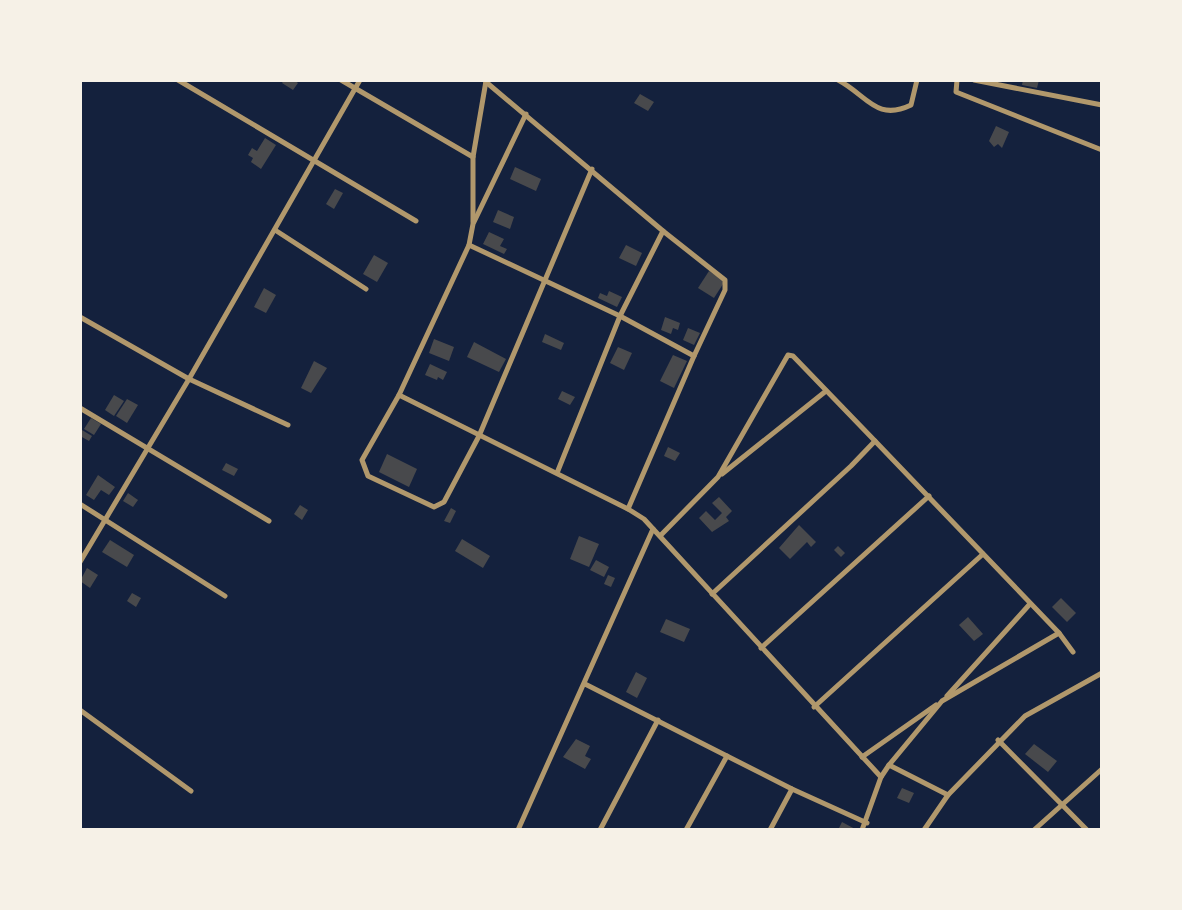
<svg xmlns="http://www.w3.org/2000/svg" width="1182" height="910" font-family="'Sofia Sans Condensed',sans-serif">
<rect width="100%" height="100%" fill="#14213d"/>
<g fill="#48494c">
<path d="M284 80H294L298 83 293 90 282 83Z"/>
<path d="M1023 80H1039L1037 88 1022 85Z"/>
<path d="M640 94 654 102 648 111 634 103Z"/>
<path d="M996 126 1009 132 1002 148 998 144 994 147 989 141Z"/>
<path d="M265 138 276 145 261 169 251 162 253 158 248 155 252 148 257 151Z"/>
<path d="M515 167 541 179 536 191 510 179Z"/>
<path d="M335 189 343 193 334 209 326 204Z"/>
<path d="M498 210 514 217 510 229 493 222Z"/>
<path d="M489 232 504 239 500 246 507 249 504 254 483 244Z"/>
<path d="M626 245 642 253 636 266 619 258Z"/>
<path d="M374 255 388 263 377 282 363 274Z"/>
<path d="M709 271 725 281 714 298 698 288Z"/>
<path d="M264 288 276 295 266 313 254 307Z"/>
<path d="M609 291 622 297 617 307 598 298 600 293 607 296Z"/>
<path d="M665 317 680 323 678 330 673 328 671 334 661 330Z"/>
<path d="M688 328 700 333 694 345 683 340Z"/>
<path d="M545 334 564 343 561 350 542 342Z"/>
<path d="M434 339 454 347 449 361 429 353Z"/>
<path d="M474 342 506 359 499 372 467 357Z"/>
<path d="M618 347 632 353 624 370 610 363Z"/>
<path d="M673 355 687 361 674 388 660 381Z"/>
<path d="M314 361 327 368 311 393 301 388Z"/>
<path d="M430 364 447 372 443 380 438 377 437 380 425 375Z"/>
<path d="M562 391 575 397 570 405 558 399Z"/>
<path d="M114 395 124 401 114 416 105 410Z"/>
<path d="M127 399 138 405 127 423 116 416Z"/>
<path d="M91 418 101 424 94 435 84 429Z"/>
<path d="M82 430 92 436 89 441 80 436Z"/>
<path d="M668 447 680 453 675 461 664 456Z"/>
<path d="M387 454 417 469 409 487 379 472Z"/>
<path d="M226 463 238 469 234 476 222 470Z"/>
<path d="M98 475 115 487 109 495 101 490 94 500 86 495Z"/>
<path d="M128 493 138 500 133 507 123 501Z"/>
<path d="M719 497 732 511 726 517 729 521 712 532 699 518 706 511 715 520 722 513 712 503Z"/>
<path d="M300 505 308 510 302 520 294 514Z"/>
<path d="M451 508 456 511 450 523 444 521Z"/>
<path d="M799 525 816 542 811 547 807 542 790 559 779 548Z"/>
<path d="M579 536 599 544 589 567 570 559Z"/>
<path d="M462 539 490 556 483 568 455 551Z"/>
<path d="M110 540 134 555 127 567 102 552Z"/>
<path d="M838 546 845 553 841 557 834 550Z"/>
<path d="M596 560 609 567 604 577 590 570Z"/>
<path d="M87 568 98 575 90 588 80 581Z"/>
<path d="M608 575 615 578 611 587 604 584Z"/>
<path d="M132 593 141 598 136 607 127 601Z"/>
<path d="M1061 598 1076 613 1067 622 1052 607Z"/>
<path d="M968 617 983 634 974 641 959 625Z"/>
<path d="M666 619 690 629 684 642 660 632Z"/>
<path d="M636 672 647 678 637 698 626 692Z"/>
<path d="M576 739 590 746 585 756 591 759 585 769 563 757Z"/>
<path d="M1034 744 1057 761 1048 772 1025 754Z"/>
<path d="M902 788 914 793 909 803 897 798Z"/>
<path d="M842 822 857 830H838Z"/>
</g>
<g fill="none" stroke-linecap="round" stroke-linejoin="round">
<g stroke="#b1986c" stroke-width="5">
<path d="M178 80 416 221"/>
<path d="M341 80 473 157"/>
<path d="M838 80C867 95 876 122 911 105L917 80"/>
<path d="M957 80 956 92 1102 150"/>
<path d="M974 80 1102 105"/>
<path d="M486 82 663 231 725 280V290L694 356 628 509"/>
<path d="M526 114 473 224 469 245 399 395 362 460 368 476 434 507 444 502 479 436 592 169"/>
<path d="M473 222V157L486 81"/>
<path d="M275 230 366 289"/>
<path d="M469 245 620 316 694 356"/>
<path d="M80 317 189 379 288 425"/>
<path d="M399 395 628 509 644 519 881 777"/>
<path d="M80 408 269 521"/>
<path d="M557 473 620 316 663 231"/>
<path d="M722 474 826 391"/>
<path d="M80 504 225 596"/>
<path d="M660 536 718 477 788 355 793 356 875 441"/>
<path d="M80 562 189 379 360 80"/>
<path d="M712 594 851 466 875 441 1059 633 1073 652"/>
<path d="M761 648 929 496"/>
<path d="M585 684 792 789 867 823"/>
<path d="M947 696 1029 605"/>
<path d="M814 707 983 554"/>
<path d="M80 710 191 791"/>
<path d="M998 740 1087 830"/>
<path d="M862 757 936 705"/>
<path d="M889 765 948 795"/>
<path d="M518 830 653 529"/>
<path d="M600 830 658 720"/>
<path d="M686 830 727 756"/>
<path d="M770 830 792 789"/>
<path d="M862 830 881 777 889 765 942 701 1059 633"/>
<path d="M924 830 948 795 1025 716 1102 673"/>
<path d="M1034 830 1102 769"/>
</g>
</g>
<rect width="1182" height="910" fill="none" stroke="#f6f1e7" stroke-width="164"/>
</svg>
